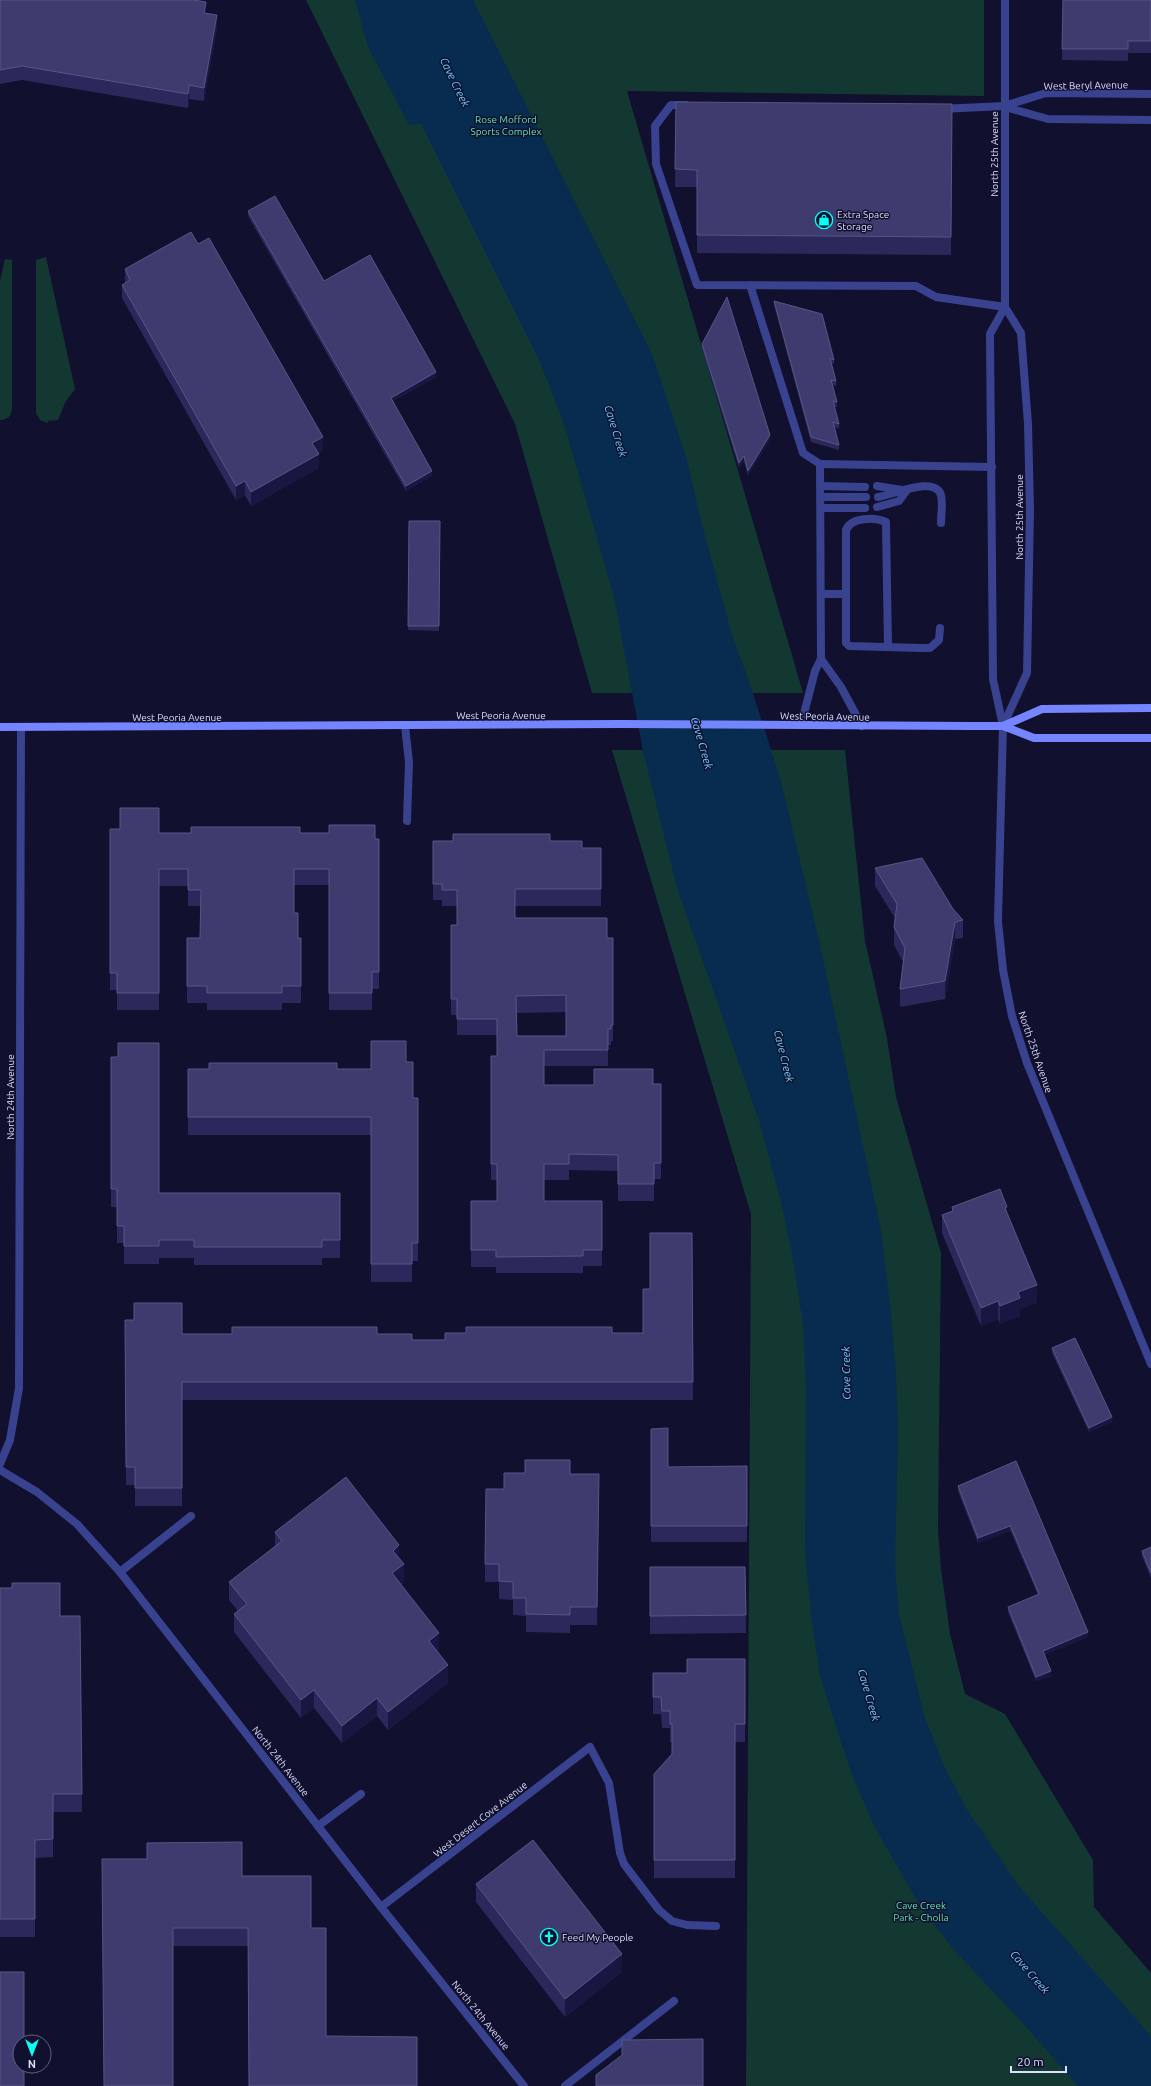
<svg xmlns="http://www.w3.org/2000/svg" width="1151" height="2086" font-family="Ubuntu,sans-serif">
<rect width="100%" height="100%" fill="#11102e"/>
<g fill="#133831">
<path d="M306 0H984V96L627 91 803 693H592L515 424Z"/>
<path d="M46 257 75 389 66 401 58 420 48 421V423L40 420 36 413V260Z"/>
<path d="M5 259 12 260V409C11 416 8 420 0 420V281Z"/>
<path d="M612 750H845L865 941 887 1038 896 1097 941 1253 938 1530 941 1569 950 1634 965 1694 1005 1714 1093 1860 1094 1907 1151 1973V2086H746L751 1214Z"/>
</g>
<path fill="#082c4f" d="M355 0H473L653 356 687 460 701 521 732 635 751 687 781 781 820 945 881 1230 891 1314 896 1374 898 1432 895 1566 899 1614 925 1718 945 1768 966 1808 1018 1885 1151 2036V2086H1078L1019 2019 955 1951 920 1906 873 1824 852 1775 837 1730 820 1675 811 1615 805 1551 806 1387 803 1323 792 1254 781 1202 759 1120 677 888 643 751 614 597 564 424 540 362 421 124 409 125 368 47Z"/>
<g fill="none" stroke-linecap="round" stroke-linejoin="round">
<g stroke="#39428f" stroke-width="8">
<path d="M686 105H671L655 126 656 164 697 285 916 286 936 297 1005 307"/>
<path d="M941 109 1004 106"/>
<path d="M750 285 803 453 820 464 821 659 815 671 801 725"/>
<path d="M820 464 992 467"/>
<path d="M820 486 865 487"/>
<path d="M877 486 902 490"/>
<path d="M821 497H866"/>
<path d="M878 497C893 495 935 475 941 495 943 504 941 515 941 523"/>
<path d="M877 507 899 501 907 490"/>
<path d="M821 508H865"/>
<path d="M821 594H845"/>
<path d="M888 647 886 522C875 517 851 517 846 530V643L849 646 920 648H930L939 640 940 628"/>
<path d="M821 659 841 687 862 726"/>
<path d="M405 726 409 762 407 821"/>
<path d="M120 1572 191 1516"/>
<path d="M590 1747 609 1783 620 1853 624 1864 659 1910 672 1921 687 1925 716 1926"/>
<path d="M318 1826 361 1794"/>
<path d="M565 2086 674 2001"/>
</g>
<g stroke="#39428f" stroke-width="8">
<path d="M1004 106 1046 93 1151 94"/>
<path d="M1005 107 1048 119 1151 120"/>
<path d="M0 1464 10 1440 19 1388 21 727"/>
<path d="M0 1470 37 1492 77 1524 120 1572 381 1907 524 2086"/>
<path d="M381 1907 590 1747"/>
</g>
<g stroke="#39428f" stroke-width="8">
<path d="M1005 0V307L990 334 993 679 1003 726 998 921 1003 970 1012 1016 1027 1063 1151 1364"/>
<path d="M1003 726 1027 673 1030 510 1028 424 1021 333 1005 307"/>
</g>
<g stroke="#7485ff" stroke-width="8">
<path d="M1003 726 1042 709 1151 708"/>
<path d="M0 727 621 724 971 726H1003L1034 738H1151"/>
</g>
</g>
<g fill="#2b295c" fill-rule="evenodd">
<path d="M0 0 206 13 217 28 204 101 189 99 188 108 22 80 0 84Z"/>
<path d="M1063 0H1151V53H1128V61L1062 60Z"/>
<path d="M676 102 952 104 951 255 697 253V187H675Z"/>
<path d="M248 211 324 281 436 377 393 401 432 476 406 491 248 216Z"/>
<path d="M198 244 323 451 318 453 319 468 251 506 245 495 236 500 122 298V285L125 283V269Z"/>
<path d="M774 301 834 360V364L831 363 836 381V386L833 385 837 402V407L834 406 839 424V429L834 427 839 445V450L811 442 774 305Z"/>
<path d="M702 344 770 439 748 476 744 461 739 468 702 349Z"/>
<path d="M409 521H440L439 631 408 630Z"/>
<path d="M110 829 159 833H300L379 839V989H372V1010H329V885H294V913L298 938H301V1003H282V1010H207V1003H187V938H200L201 906H188V886H159V1010H117V990H110Z"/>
<path d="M433 841H550L582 848H601V906H515V918L607 938H613V1041H611V1045H608V1066H544V1085H594L661 1084V1179H654V1201H618V1171L569 1170V1180H544V1201H602V1266H583V1273H496V1267H471V1201H497V1180H491V1072L497 1056V1035H457V1015H451V925H457V906H442V900H433ZM566 1012V1036H517V1013Z"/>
<path d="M875 868 953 909 963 920V938L955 939 945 999 900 1007V989L903 962 894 945V927L895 918 875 886Z"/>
<path d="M111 1057H118L159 1193H340V1258H322V1265H194V1258H159V1264H124V1243H117V1207H111Z"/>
<path d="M406 1062 413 1098H418V1261H412V1282H371V1135H188V1069H371Z"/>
<path d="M952 1207 1007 1213 1037 1303 1020 1309V1316L1000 1324 998 1319 981 1326 942 1233V1215L952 1211Z"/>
<path d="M692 1233 693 1400H182V1506H135V1485H126L125 1320 182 1334H377L412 1340H445L612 1333H643L650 1289Z"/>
<path d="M1052 1348 1112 1422 1089 1432 1052 1353Z"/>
<path d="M651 1429 668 1467 747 1466V1542H651Z"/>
<path d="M1016 1461 1088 1637 1044 1655 1051 1676 1036 1681 1008 1612V1607L1038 1595 1011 1532 1010 1531 978 1543 958 1491V1486Z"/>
<path d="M570 1474 599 1492 597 1625H570V1633L526 1632V1616L513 1615V1600L499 1599V1582H485V1564L504 1489Z"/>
<path d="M275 1532 399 1559 404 1582 401 1585 439 1651 438 1652 448 1683 388 1730 377 1716 342 1743 314 1708 301 1718 234 1632V1614L238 1611 229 1600V1582L275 1546Z"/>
<path d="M1151 1547V1578L1142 1556V1551Z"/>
<path d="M650 1567H745L746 1633 650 1634Z"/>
<path d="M0 1588 60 1616H80L82 1812H53V1857L35 1858V1937H0Z"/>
<path d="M745 1659V1742H735V1878H654V1774L672 1754V1742H670V1728H662L661 1714H653V1673H687Z"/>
<path d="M102 1859 242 1876H311L249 2086 248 1946H173Z"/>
<path d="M476 1884 622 1972 565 2017 476 1902Z"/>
</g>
<g fill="#191742">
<path d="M206 2V16L204 13Z"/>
<path d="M217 15V28L204 101V88Z"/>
<path d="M189 85V99L188 108V94Z"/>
<path d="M436 372V377L391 402V398Z"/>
<path d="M770 435V439L748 476V471Z"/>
<path d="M323 437V451L312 457V443Z"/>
<path d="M319 454V468L251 506V492Z"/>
<path d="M744 456V461L739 468V463Z"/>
<path d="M432 471V476L406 491V486Z"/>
<path d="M245 481V495L236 500V486Z"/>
<path d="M955 922V939L945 999V981Z"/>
<path d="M1007 1207V1225L1005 1208Z"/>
<path d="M1037 1285V1303L1020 1309V1316L1000 1324V1306L1018 1292Z"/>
<path d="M998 1301V1319L981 1326V1308Z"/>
<path d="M1112 1417V1422L1089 1432V1428Z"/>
<path d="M1010 1526V1531L978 1543V1538Z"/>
<path d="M399 1545V1563L393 1551Z"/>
<path d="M404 1564V1582L392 1591V1573Z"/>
<path d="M1088 1632V1637L1043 1656V1651Z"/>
<path d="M439 1633V1651L429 1659V1641Z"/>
<path d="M448 1665V1683L388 1730V1712Z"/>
<path d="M1051 1671V1676L1036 1681V1677Z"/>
<path d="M314 1690V1708L301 1718V1700Z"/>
<path d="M377 1698V1716L342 1743V1726Z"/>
<path d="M622 1954V1972L565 2017V1999Z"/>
</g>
<g fill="#3e3c6e" stroke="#575684" fill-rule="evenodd">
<path d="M0 0H194L206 2 204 13 217 15 204 88 189 85 188 94 22 66 0 70Z"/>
<path d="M1063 0H1151V41H1128V49H1062Z"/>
<path d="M676 102 952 104 951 237 697 235V170L675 169Z"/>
<path d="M275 196 324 281 370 255 436 372 391 398 432 471 406 486 248 211Z"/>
<path d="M191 232 198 244 209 238 323 437 312 443 319 454 251 492 245 481 236 486 122 285 130 280 125 269Z"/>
<path d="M727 297 770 435 748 471 744 456 739 463 702 344Z"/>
<path d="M774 301 822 314 834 360 830 358 836 381 831 380 837 402 833 401 839 424 833 422 839 445 811 437Z"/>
<path d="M409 521H440L439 626H408Z"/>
<path d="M120 808H159V833H191V827H300V833H329V825H375V839H379V972H372V993H329V869H294V913H298V938H301V986H282V993H207V986H187V938H200L201 890H188V869H159V993H117V973H110V829H120Z"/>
<path d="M453 834H550V841H582V848H601V889H515V918H607V938H613V1025H611V1029H608V1050H544V1085H594V1069H653V1084H661V1163H654V1184H618V1155L569 1154V1164H544V1201H602V1250H583V1256L496 1257V1250H471V1201H497V1164H491V1056H497V1019H457V999H451V925H457V890H442V884H433V841H453ZM566 995V1036H517L516 996Z"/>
<path d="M922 858 953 909 963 920 955 922 945 981 900 989 905 948 894 927 897 904 875 868Z"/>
<path d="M371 1041H406V1062H413V1098H418V1243H412V1264H371V1117H188V1069H209V1063H337V1069H371Z"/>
<path d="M118 1043H159V1193H340V1240H322V1247H194V1240H159V1246H124V1226H117V1189H111V1057H118Z"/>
<path d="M1000 1189 1007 1207 1005 1208 1037 1285 1018 1292 1020 1298 1000 1306 998 1301 981 1308 942 1215 953 1211 952 1207Z"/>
<path d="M650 1233H692L693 1382H182V1488H135V1467H126L125 1320H134V1303H182V1334H232V1327H377V1334H412V1340H445V1333H466V1327H612V1333H643V1289H650Z"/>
<path d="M1075 1338 1112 1417 1089 1428 1052 1348Z"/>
<path d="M668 1428V1467L747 1466V1526H651V1429Z"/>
<path d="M525 1460H570V1474H599L597 1607H570V1615L526 1614V1598H513V1582L499 1581V1564H485L486 1489H504V1473H525Z"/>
<path d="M1016 1461 1088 1632 1043 1651 1051 1671 1036 1677 1008 1607 1039 1594 1011 1527 1010 1526 978 1538 958 1486Z"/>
<path d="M346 1477 399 1545 393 1551 404 1564 392 1573 439 1633 429 1641 448 1665 388 1712 377 1698 342 1726 314 1690 301 1700 234 1614 247 1604 229 1582 282 1541 275 1532Z"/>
<path d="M1151 1547V1573L1142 1551Z"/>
<path d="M650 1567H745L746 1615 650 1616Z"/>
<path d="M12 1583H60V1616H80L82 1794H53V1839L35 1840V1919H0V1588H12Z"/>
<path d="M687 1659H745V1724H735V1860H654V1774L672 1754V1724H670V1711H662L661 1697H653V1673H687Z"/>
<path d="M533 1840 622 1954 565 1999 476 1884Z"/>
<path d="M242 1842V1876H311V1928H326V2036L417 2037V2086H249L248 1928H173V2086H104L102 1859H147V1843Z"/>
<path d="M0 1972H24V2042H20V2066H24V2086H0Z"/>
<path d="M703 2039V2086H596V2075L622 2055V2040Z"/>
</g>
<defs>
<symbol id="shop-ring" viewBox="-11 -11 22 22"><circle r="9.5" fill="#11102e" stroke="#09fff3" stroke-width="1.5"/><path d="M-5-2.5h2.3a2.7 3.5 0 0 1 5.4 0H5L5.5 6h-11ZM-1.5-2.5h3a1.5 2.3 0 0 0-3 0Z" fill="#09fff3"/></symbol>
<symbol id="church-ring" viewBox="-11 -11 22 22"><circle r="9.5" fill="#11102e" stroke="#09fff3" stroke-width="1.5"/><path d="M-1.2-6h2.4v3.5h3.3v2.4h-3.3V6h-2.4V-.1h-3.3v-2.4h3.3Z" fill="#09fff3"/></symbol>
</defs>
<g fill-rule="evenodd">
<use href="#shop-ring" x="814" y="210" width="20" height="20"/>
<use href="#church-ring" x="539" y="1927" width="20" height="20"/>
</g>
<g text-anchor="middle" stroke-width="3" stroke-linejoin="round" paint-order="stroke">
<g font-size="10" fill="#dddeff" stroke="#11102e">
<text transform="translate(1086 85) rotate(-1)" y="4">West Beryl Avenue</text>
<text transform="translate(994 154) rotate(-90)" y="4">North 25th Avenue</text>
<text transform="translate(1019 517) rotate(-90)" y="4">North 25th Avenue</text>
<text x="501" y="719">West Peoria Avenue</text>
<text transform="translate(825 716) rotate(1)" y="4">West Peoria Avenue</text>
<text x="177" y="721">West Peoria Avenue</text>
<text transform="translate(1036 1052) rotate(71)" y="4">North 25th Avenue</text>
<text transform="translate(10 1097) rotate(-90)" y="4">North 24th Avenue</text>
<text transform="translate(281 1761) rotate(52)" y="4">North 24th Avenue</text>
<text transform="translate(480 1819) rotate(-38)" y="4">West Desert Cove Avenue</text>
<text transform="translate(481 2015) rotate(51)" y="4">North 24th Avenue</text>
</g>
<g font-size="10" fill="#61e7b2" stroke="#11102e">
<text x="506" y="123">Rose Mofford<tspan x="506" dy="12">Sports Complex</tspan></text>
<text x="921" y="1909">Cave Creek<tspan x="921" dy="12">Park - Cholla</tspan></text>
</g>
<g font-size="10" fill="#dddeff" stroke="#11102e" text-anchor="start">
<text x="837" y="218">Extra Space<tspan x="837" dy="12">Storage</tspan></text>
<text x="562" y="1941">Feed My People</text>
</g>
<g font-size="11" font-style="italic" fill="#6bd0ff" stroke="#11102e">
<text transform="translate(455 82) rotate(64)" y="4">Cave Creek</text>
<text transform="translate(616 431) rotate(73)" y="4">Cave Creek</text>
<text transform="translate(702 743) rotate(74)" y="4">Cave Creek</text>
<text transform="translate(784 1056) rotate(76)" y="4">Cave Creek</text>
<text transform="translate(846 1373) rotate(-91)" y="4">Cave Creek</text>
<text transform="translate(869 1695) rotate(74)" y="4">Cave Creek</text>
<text transform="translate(1030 1972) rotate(49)" y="4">Cave Creek</text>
</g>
</g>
<g transform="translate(32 2054) rotate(180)"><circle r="19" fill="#11102e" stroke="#636282"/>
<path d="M0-3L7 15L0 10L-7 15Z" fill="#09fff3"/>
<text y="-6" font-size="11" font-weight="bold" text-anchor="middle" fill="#dddeff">N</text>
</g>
<path d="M1011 2066v6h55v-6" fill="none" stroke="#dddeff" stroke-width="2"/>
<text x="1017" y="2066" font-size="12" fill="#dddeff" stroke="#11102e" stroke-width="3" paint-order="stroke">20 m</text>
</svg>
